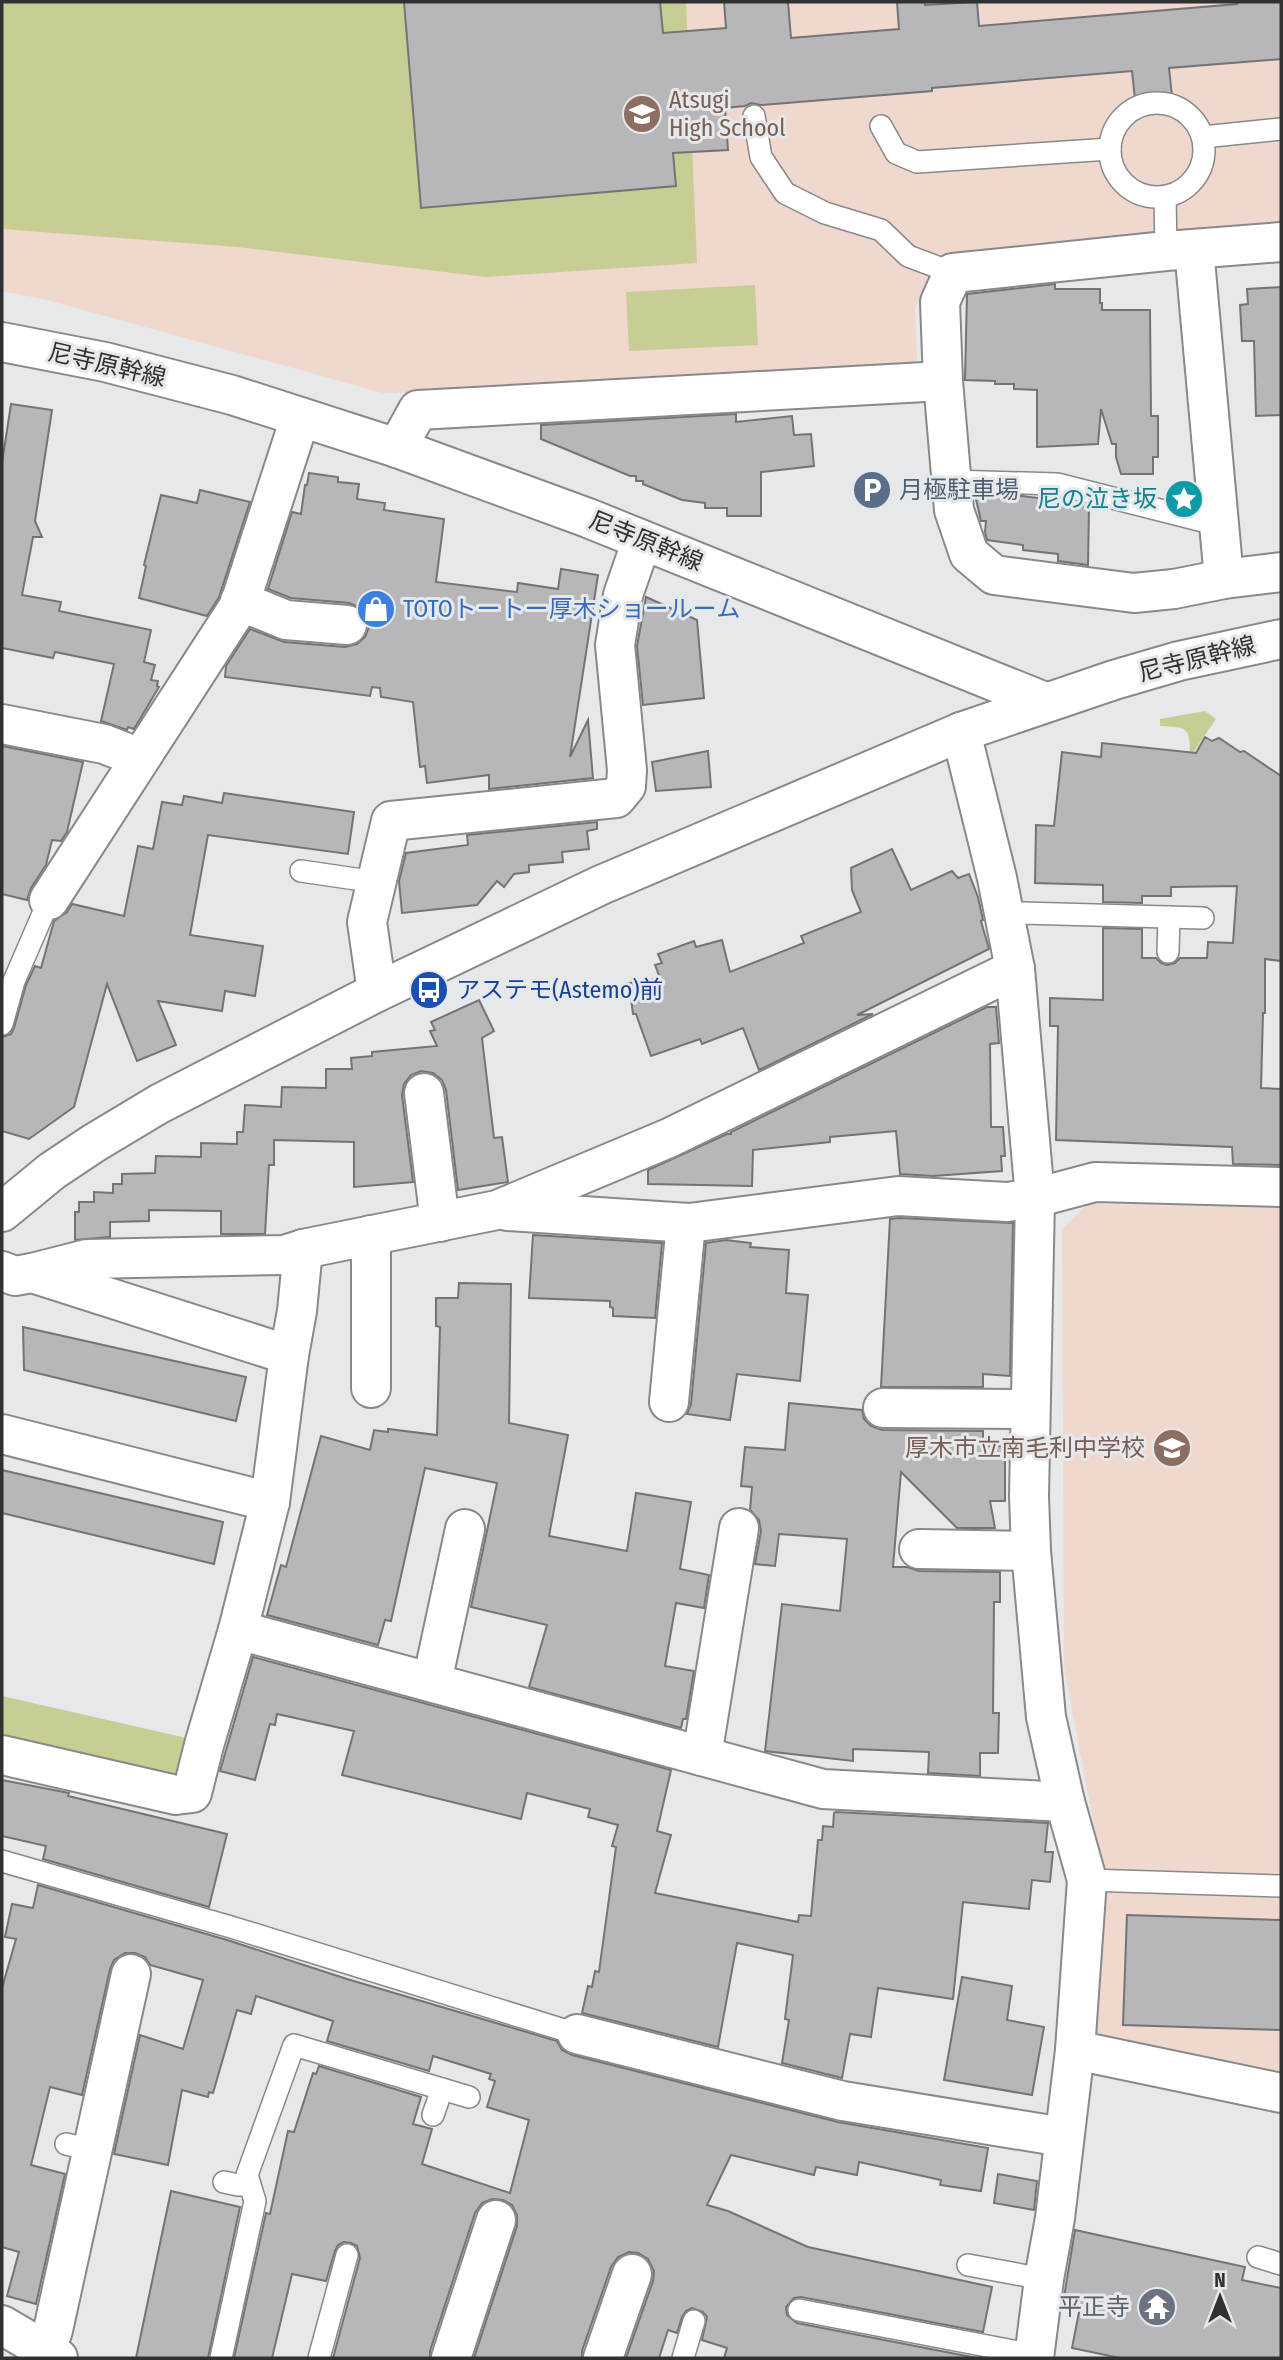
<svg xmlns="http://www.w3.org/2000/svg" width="1283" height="2360" font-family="'Fira Sans Condensed','Noto Sans JP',sans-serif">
<rect width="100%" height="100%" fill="#e7e8ea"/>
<g fill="#f0d8ce">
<path d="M2 2H1281V227L944 256 915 308 918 379 383 393 47 300 2 291Z"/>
<path d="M1088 1204 1281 1208V2082L1089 2043 1102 1867 1064 1667 1062 1229Z"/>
</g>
<g fill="#c8ce93">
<path d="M2 2H686L697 263 486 277 237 247 2 229Z"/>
<path d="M755 285 758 345 629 351 626 292Z"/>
<path d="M1205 711 1216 719 1190 757C1190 728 1189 727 1160 726V719Z"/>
<path d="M2 1696 191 1739 181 1788 2 1749Z"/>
</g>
<g fill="#b7b6b9" stroke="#747375" stroke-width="2">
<path d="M404 2H660L663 33 726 28 724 2H788L791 38 899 29 897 2H925V5L977 2 979 26 1237 4V2H1281V59L1169 68 1172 96 1135 99 1132 71 932 88V91L761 105 751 103 745 106 725 108 728 150 673 153 676 186 421 208Z"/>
<path d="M1055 284V289H1100V303H1102V310H1150L1151 416H1158V457H1153V474H1121L1116 457V444H1112L1101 409 1098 444 1037 447V390L1014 389V384H995V381L965 380 967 294Z"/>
<path d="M1281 287V415L1256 416 1254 341H1242L1240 305 1248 304 1247 289Z"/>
<path d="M11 404 52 410 35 521 42 537H33L22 595 61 602 59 611 151 630 144 662 155 665 151 680 158 681 157 686 159 687 134 729 128 727 127 730 101 721 114 664 55 652 53 658 2 648V463Z"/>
<path d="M736 414V422L792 416 794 435 811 434 814 466 761 472V516H727V508H705V503L682 500 643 484V481H636V476H630L541 439V425Z"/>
<path d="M309 473 338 477V482L359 484 357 499 385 503 384 510 444 519 436 582 517 592 518 583 558 589 561 569 598 575 570 757 588 720 593 778 489 789V775L427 783 425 766 420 767 413 702 381 697 380 688 372 687 370 696 225 677 226 666 250 629 284 642 345 647 357 644 365 637 369 627 367 616 359 607 349 603 291 598 268 589 292 512 301 514 305 485H307Z"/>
<path d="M200 490 250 502 219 597 207 616 139 598 146 566 144 565 161 495 197 503Z"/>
<path d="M975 495 1022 496 1055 500 1054 505 1089 507 1088 565 1058 561V554L1023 550V545L987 540 985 532 986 521H981Z"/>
<path d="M646 597 697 620 704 698 643 705 637 646Z"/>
<path d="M1205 737 1212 741 1219 738 1240 752 1244 751 1281 776V961L1265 959V1013H1263L1261 1088 1281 1089V1165L1233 1164 1232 1147 1056 1140 1058 1026H1050V998L1103 1000V928L1142 929V958H1156L1161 963 1167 965 1175 963 1180 958H1207L1208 942 1233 943 1237 886 1171 887V896H1142V903L1103 902V885L1035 883 1036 825 1054 826 1062 752 1101 757 1102 743 1196 753Z"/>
<path d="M2 746 83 762 67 832 61 841 52 840 46 865 31 888 27 900 2 894Z"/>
<path d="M708 751 711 787 656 791 652 762Z"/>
<path d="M224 793 354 812 348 854 208 835 190 935 263 946 255 996 225 991 222 1011 158 1001 176 1045 137 1061 107 984 74 1107 29 1139 2 1131V1037L11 1034 14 1028 26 985 35 966 41 968 54 921 67 912 72 904 124 916 138 846 153 849 162 802 182 805 184 796 222 803Z"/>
<path d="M597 822V829L587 831 589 849 562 852 563 862 529 865V872L514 874 504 887 497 881 477 905 402 913 399 881 406 853 468 845 467 835Z"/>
<path d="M892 849 911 890 952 871 958 878 969 874 978 897 983 920 981 921 989 949 857 1015 873 1014 759 1070 743 1028 702 1044 700 1039 651 1056 636 1014H633L629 983 660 978 655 965 662 963 658 954 694 941 696 947 722 940 730 972 804 943 801 936 861 912 852 890 851 868Z"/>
<path d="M479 1000 494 1031 482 1038 494 1138 502 1137 508 1182 458 1190 446 1090 442 1080 433 1073 421 1071 411 1075 404 1084 402 1095 413 1182 354 1187V1142L274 1140V1165H269L265 1234H221V1211L149 1210V1221L110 1222V1237L75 1240V1212H79V1202H94V1192L113 1193V1184H122V1174L155 1173 156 1156 201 1157V1143L237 1144V1132H243L245 1105 281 1107 282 1087 326 1088V1069H352L351 1058 372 1056V1052L437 1046 430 1031 435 1030 431 1022Z"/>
<path d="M987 1007H996L999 1043 990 1044 991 1127H1003L1005 1156H1001L1002 1171 933 1176 900 1174 896 1131 830 1137V1142L753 1150 752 1186 648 1184V1170L727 1134H731V1132Z"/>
<path d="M899 1218 1013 1223 1010 1376 983 1374V1387H881L890 1219Z"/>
<path d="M533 1235 662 1243 655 1318 613 1316V1308L610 1307V1301L529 1298Z"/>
<path d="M726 1240 751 1243 750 1247 789 1250 786 1293 808 1295 800 1381 737 1374 730 1420 687 1414 691 1404 706 1243Z"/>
<path d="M459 1283 511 1284 509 1423 568 1435 549 1536 627 1551 636 1493 691 1502 680 1569 709 1575 704 1608 676 1603 665 1666 694 1671 686 1719H683L681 1728 529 1687 547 1625 471 1607 497 1483 425 1468 391 1621 385 1620 378 1645 267 1615 281 1565 286 1567 321 1436 370 1450 374 1430 388 1432V1429L437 1435 440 1327 436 1326V1298H458Z"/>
<path d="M23 1327 246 1377 236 1421 24 1370Z"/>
<path d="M789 1403 862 1410 864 1419 871 1426 882 1430 983 1431V1446H1005V1501H990L995 1528H957L901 1472 893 1567H907L919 1571 1000 1572V1602H994L993 1713H999L998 1753H980V1776L928 1773 929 1752 853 1749V1761L765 1751 782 1604 840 1611 847 1539 779 1534 775 1566 755 1564 761 1531 759 1520 750 1510 752 1487 741 1486 745 1447 785 1450Z"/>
<path d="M2 1470 223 1522 214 1564 2 1513Z"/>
<path d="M253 1657 671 1770 657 1831 671 1835 655 1893 798 1922 799 1915 811 1916 818 1840H822L823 1826 833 1827 834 1813 836 1812 1048 1823 1045 1852H1053L1050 1882 1032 1880 1029 1909 963 1902 953 1999 878 1988 871 2037 850 2034 842 2078 782 2063 789 2020 785 2019 793 1955 737 1943 718 2047 582 2013 588 1986 592 1987 595 1971 599 1972 616 1847 612 1846 618 1825 588 1817 590 1809 527 1793 521 1819 342 1775 354 1731 277 1714 275 1725 270 1724 255 1780 220 1771Z"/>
<path d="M2 1780 69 1793 68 1796 227 1834 209 1907 43 1859 46 1846 2 1836Z"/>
<path d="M38 1885 227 1940 347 1979 557 2041 562 2050 572 2055 838 2122 988 2148 981 2191 940 2185 941 2180 859 2162 857 2175 816 2167 814 2175 731 2155 707 2205 728 2211 808 2247 992 2287 983 2332 801 2297 794 2298 786 2307 787 2315 797 2323 977 2358H724L727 2348 702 2340 707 2317 703 2312 692 2308 686 2311 682 2317 677 2333 668 2330 659 2358H626L653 2281 654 2271 648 2259 638 2253 629 2252 618 2257 611 2267 582 2351V2358H474L517 2226V2215L512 2205 503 2200 492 2199 482 2203 475 2213 430 2351V2358H333L360 2258 357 2246 351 2243 344 2242 338 2245 335 2251 326 2281 292 2274 272 2358H234L266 2213 270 2214 288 2131 294 2132 313 2073 316 2074 319 2066 421 2097 413 2124 432 2129 422 2164 510 2193 529 2120 487 2107 495 2081 489 2079 491 2074 433 2056 429 2071 327 2041 333 2021 256 1996 251 2014 237 2010 213 2093 209 2092 208 2097 182 2090 168 2165 114 2154 140 2035 183 2049 203 1980 150 1965 145 1957 135 1953H125L120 1956 114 1960 110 1969 82 2095 50 2087 31 2165 65 2174 36 2304 7 2296 19 2252 2 2247V1988L16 1939 5 1937 12 1904 33 1908Z"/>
<path d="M1127 1915 1281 1920V2030L1123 2025Z"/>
<path d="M962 1977 1012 1986 1007 2020 1044 2027 1032 2095 944 2080Z"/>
<path d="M998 2174 1037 2181 1034 2210 994 2203Z"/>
<path d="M171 2191 240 2207 208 2358H136Z"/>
<path d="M1075 2230 1245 2267 1242 2280 1281 2288V2358H1120L1072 2348 1080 2307 1063 2303Z"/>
</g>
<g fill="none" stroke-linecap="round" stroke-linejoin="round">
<defs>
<g id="service">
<circle cx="1157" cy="150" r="47"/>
<path d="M754 116 761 157 785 193 825 213 881 230 908 256 953 273"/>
<path d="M881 126 896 153 917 162 1110 149"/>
<path d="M1203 137 1281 129"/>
<path d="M1165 197 1166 251"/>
<path d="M952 481 1057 484 1219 525"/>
<path d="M301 871 376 882"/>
<path d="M1004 916 1022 913 1203 918"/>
<path d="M1168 952 1169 917"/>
<path d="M2 1024 14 981 49 900"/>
<path d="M2 1861 231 1927 577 2034"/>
<path d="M1087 1880 1281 1886"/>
<path d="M433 2115 442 2089"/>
<path d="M66 2144 92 2150"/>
<path d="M224 2182 238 2185H250"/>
<path d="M1258 2257 1281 2264"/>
<path d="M968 2265 1044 2279"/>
<path d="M799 2310 1034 2355"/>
<path d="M221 2358 255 2201 247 2175 294 2045 469 2097"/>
<path d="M319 2358 347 2255"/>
<path d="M683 2358 694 2321"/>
</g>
<g id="minor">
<path d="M1281 242 1166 251 953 273 940 302 943 381 954 510 969 554 994 575 1134 593 1174 589 1224 579 1281 572"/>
<path d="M1194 249 1224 579"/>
<path d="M397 448 418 410 943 381"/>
<path d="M240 601 286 620 347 625"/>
<path d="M2 724 104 744 140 758"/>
<path d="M961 732 997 878 1015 969 1035 1198 1029 1496 1031 1551 1046 1717 1065 1802 1087 1880 1075 2050 1055 2218 1044 2279 1034 2358"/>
<path d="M49 900 239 606 300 418"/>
<path d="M377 992 367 922 391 821 616 798 626 786 627 770 615 645 623 595 642 540"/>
<path d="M424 1093 440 1222"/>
<path d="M507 1211 689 1223 898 1196 1007 1202 1035 1198 1095 1182 1281 1187"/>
<path d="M371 1235V1388"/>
<path d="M2 1271 15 1276 32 1273 87 1259 284 1255 303 1249 497 1210 669 1138 1015 969"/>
<path d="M32 1273 289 1355"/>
<path d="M669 1402 686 1223"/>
<path d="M883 1408 1030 1409"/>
<path d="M2 1434 270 1502"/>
<path d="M919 1549 1031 1551"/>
<path d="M238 1630 823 1789 1065 1802"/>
<path d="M432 1682 465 1529"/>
<path d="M2 1755 176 1795 192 1793 204 1745 238 1630 270 1502 289 1355 297 1311 303 1249"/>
<path d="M702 1756 739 1528"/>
<path d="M577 2034 843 2101 1063 2137"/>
<path d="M1075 2050 1281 2093"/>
<path d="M2 2325 58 2358"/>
<path d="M46 2351 53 2330 131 1974"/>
<path d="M451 2358 496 2220"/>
<path d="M603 2358 632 2274"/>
</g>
<g id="tertiary">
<path d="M2 342 105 362 232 395 397 448 588 518 1045 702"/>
<path d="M2 1212 52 1171 94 1143 159 1104 377 992 601 885 961 732 1114 680 1179 661 1281 639"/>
</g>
</defs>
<use href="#service" stroke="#88898b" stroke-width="24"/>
<use href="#minor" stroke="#88898b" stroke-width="42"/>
<use href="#tertiary" stroke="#88898b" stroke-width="42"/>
<use href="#service" stroke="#fff" stroke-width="21"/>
<use href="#minor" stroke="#fff" stroke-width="38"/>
<use href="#tertiary" stroke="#fff" stroke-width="38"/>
</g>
<defs>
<symbol id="school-disc" viewBox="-11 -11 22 22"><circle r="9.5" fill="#8d6e63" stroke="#e7e8ea"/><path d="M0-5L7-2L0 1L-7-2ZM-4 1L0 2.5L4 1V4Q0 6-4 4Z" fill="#fff"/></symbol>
<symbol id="parking-disc" viewBox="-11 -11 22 22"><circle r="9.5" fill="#5c6f8a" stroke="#e7e8ea"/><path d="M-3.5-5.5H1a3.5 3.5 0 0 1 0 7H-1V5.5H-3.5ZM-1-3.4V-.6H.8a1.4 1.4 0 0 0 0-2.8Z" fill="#fff"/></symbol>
<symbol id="sight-disc" viewBox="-11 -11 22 22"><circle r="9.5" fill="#0f9aa8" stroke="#e7e8ea"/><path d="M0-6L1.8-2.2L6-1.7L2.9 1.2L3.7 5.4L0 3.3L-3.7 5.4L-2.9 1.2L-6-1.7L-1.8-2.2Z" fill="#fff"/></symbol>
<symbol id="shop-disc" viewBox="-11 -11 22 22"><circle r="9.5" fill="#3f7fe0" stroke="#e7e8ea"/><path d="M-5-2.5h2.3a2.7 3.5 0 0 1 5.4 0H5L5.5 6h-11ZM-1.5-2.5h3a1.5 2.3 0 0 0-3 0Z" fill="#fff"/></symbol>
<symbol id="bus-disc" viewBox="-11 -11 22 22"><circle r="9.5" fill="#1a4fb4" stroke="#e7e8ea"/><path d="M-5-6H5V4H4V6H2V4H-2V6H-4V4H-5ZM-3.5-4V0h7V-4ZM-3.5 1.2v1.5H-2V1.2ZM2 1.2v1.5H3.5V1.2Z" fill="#fff"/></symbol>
<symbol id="temple-disc" viewBox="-11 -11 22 22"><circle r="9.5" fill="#6b7280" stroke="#e7e8ea"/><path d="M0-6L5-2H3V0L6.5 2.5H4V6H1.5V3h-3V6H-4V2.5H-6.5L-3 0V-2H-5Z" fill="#fff"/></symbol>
</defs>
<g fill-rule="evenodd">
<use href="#school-disc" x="620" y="92" width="44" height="44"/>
<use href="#parking-disc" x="850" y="468" width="44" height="44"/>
<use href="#sight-disc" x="1162" y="477" width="44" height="44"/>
<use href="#shop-disc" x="354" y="587" width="44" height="44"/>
<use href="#bus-disc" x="407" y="968" width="44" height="44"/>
<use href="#school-disc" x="1150" y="1426" width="44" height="44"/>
<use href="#temple-disc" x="1135" y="2285" width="44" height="44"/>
</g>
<g text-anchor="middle" stroke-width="6" stroke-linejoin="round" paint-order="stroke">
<g font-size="24" fill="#785e54" stroke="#e7e8ea" text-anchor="start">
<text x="669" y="108">Atsugi<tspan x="669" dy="28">High School</tspan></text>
<text x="1145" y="1456" text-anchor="end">厚木市立南毛利中学校</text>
</g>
<g font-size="24" fill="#303132" stroke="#e7e8ea">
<text transform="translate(107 365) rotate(13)" y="8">尼寺原幹線</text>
<text transform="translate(646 541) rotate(22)" y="8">尼寺原幹線</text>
<text transform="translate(1197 659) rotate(-14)" y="8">尼寺原幹線</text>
</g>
<g font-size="24" fill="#4e5e75" stroke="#e7e8ea" text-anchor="start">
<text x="899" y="498">月極駐車場</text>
</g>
<g font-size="24" fill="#0d838f" stroke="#e7e8ea" text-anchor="end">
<text x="1157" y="507">尼の泣き坂</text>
</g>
<g font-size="24" fill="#366cbe" stroke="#e7e8ea" text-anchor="start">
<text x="403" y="617">TOTOトートー厚木ショールーム</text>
</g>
<g font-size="24" fill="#164399" stroke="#e7e8ea" text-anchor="start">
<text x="456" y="998">アステモ(Astemo)前</text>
</g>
<g font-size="24" fill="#5b616d" stroke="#e7e8ea" text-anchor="end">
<text x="1130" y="2315">平正寺</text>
</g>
</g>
<rect width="1283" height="2360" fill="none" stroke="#303132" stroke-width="7"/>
<g transform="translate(1220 2297)" stroke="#e7e8ea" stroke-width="5" paint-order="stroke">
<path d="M0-5L12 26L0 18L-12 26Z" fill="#303132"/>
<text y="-10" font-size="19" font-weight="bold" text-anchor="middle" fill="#303132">N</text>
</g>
</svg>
